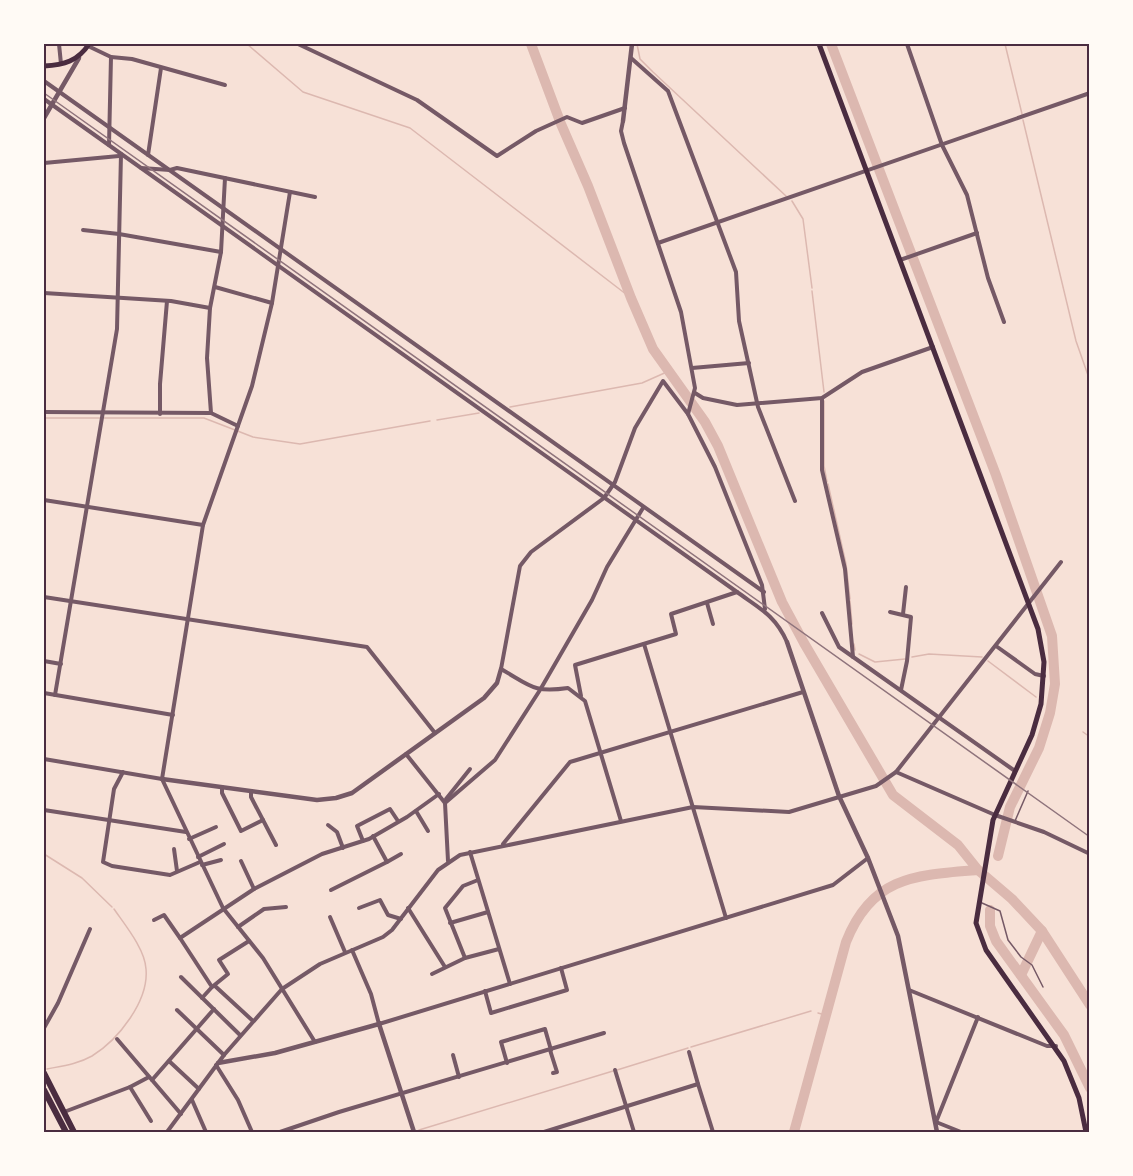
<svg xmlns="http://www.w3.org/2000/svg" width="1133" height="1176" font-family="'Libre Baskerville',serif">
<rect width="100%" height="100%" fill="#f7e1d7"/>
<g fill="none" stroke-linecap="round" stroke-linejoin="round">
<g stroke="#dcb8b0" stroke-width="1.5">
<path d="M247 44 303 92 410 128 631 298"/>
<path d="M637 44 640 59 653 72 786 196"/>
<path d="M1005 44 1022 114"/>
<path d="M1023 120 1076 341 1090 381"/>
<path d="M792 201 803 219 812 288"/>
<path d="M812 291 824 392"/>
<path d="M824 401V466L827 482"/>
<path d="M510 407 642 383 669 371"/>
<path d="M44 418H100"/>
<path d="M104 418H204L253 437 300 444 430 421"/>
<path d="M437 420 479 413"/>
<path d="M828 484 846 564 850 599"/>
<path d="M850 601 852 624"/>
<path d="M854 644 855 650"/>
<path d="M859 654 875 662 905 659"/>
<path d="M912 657 929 654 982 657"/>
<path d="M988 661 1036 697"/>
<path d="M1083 732 1090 737"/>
<path d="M44 854 82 878 112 907"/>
<path d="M818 1013 825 1015"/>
<path d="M691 1047 811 1011"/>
<path d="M47 1069C62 1066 78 1064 92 1056 118 1040 149 1001 146 969 145 949 125 925 114 909"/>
<path d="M617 1070 688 1048"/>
<path d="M419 1130 613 1071"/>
</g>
<g stroke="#dcb8b0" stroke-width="10">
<path d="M531 44 561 124 588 186 631 298 653 349 705 422 718 446 782 602 804 643 893 795 958 845 978 870 1012 899 1042 931 1090 1005"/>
<path d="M831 44 996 475 1052 636 1055 684 1050 713 1039 748 1010 807 998 856"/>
<path d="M990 910V926L996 941 1064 1035 1090 1088"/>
<path d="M1021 975 1042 931"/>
<path d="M794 1132 846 942C872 876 915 875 978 870"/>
</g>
<g stroke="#755966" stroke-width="1.5">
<path d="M1015 821 1028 791"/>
<path d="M982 903 1000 911 1008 940 1021 957 1032 965 1043 987"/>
</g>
<g stroke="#755966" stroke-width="4">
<path d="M59 44 61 64"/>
<path d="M298 44 417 100 497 156 536 131 567 117 582 123 625 108"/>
<path d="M907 44 942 145 967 195 988 278 1004 322"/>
<path d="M88 46 111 57 109 145"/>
<path d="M111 57 132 59 225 85"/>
<path d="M631 58 668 91 718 224 736 272 739 321 758 407 795 501"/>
<path d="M44 81 764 592"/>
<path d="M44 99 737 592C759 608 775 615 787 642"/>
<path d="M623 121 621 131 624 143 681 312 695 388 688 414"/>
<path d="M148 155 161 68"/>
<path d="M44 163 119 156"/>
<path d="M141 168 170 170 177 168 315 197"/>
<path d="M225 178 221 252 210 308 207 358 211 413 238 426"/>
<path d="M290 192 272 303 252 386 203 525 162 779 223 908 263 958 315 1042"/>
<path d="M83 230 119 234 221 252"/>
<path d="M658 243 1090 93"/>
<path d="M900 260 977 233"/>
<path d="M215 287 272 303"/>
<path d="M44 293 171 301 210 308"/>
<path d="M692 368 749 363"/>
<path d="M695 393 703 398 737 405 822 398 862 372 933 347"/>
<path d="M822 398V470L845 569 853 657"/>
<path d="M44 412 211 413"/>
<path d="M160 414V384L167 301"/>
<path d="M44 500 203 525"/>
<path d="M44 597 367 647 435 733"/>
<path d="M707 603 713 624"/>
<path d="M890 612 911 617 907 661 901 690"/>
<path d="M822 613 839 647 1015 771"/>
<path d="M903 614 906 587"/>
<path d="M644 644 726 918"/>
<path d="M996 646 1035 674 1044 676"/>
<path d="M44 661 61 664"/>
<path d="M44 693 173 715"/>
<path d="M55 695 117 329 121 154"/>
<path d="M581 696 575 665 676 634 671 614 737 592"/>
<path d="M406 754 445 803 448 861"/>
<path d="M44 759 162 779"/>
<path d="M123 772 114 789 103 862 112 866 170 875 200 862"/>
<path d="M896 772 995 815 1044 832 1090 854"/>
<path d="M222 787V793L241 831 263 820"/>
<path d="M251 791V797L276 845"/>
<path d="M446 799 470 769"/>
<path d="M445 803 495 760 540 690 592 600 607 567 643 508"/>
<path d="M44 810 186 832"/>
<path d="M416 811 428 831"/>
<path d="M621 821 585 701 568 688C533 693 531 686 501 669L520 566 531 552 604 498 615 482 635 428 663 381 688 414 715 467 762 585 765 609"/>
<path d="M328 825 337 832 343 848"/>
<path d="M189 839 216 827"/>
<path d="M363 841 357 826 390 809 398 821"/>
<path d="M503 844 570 762 803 692"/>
<path d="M174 849 177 871"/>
<path d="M470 852 510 984"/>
<path d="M198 857 224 844"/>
<path d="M241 861 254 889"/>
<path d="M387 862 401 854"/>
<path d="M202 865 221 860"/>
<path d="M331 890 387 862 373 836"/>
<path d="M359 908 380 900 388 915 401 919"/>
<path d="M408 908 445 967"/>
<path d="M330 917 345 952"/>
<path d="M154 920 164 915 180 938"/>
<path d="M450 923 488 912"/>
<path d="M238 927 264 909 286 907"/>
<path d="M352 950 371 994 379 1024 833 885 868 858"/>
<path d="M465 958 445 908 463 886 478 880"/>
<path d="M432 974 465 958 499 949"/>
<path d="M181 977 240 1035"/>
<path d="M215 986 253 1021"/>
<path d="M212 987 228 974 219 960 249 941"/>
<path d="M909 990 1047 1046H1056"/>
<path d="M485 991 491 1013 567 990 561 968"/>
<path d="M202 998 212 987 180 938 254 889 322 854 369 839 407 817 439 794"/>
<path d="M177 1010 224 1055"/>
<path d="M44 1028 58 1003 90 929"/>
<path d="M117 1039 181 1114"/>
<path d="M550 1050 557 1072 553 1073"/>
<path d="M689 1052 698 1084"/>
<path d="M453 1055 459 1077"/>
<path d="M169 1061 199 1089"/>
<path d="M507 1063 501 1042 545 1029 551 1050"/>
<path d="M216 1065 238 1100 252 1132"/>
<path d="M615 1070 634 1132"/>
<path d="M152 1080 214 1009"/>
<path d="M130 1087 151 1121"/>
<path d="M192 1100 206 1132"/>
<path d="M64 1112 130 1087 149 1077"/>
<path d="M167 1132 224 1055 282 989 320 964 383 937 392 930 438 870 460 855 693 807 789 812 876 786 896 772 1061 562"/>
<path d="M280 1132 339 1112 604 1033"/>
<path d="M544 1132 698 1084 713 1132"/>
<path d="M961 1132 936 1122 978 1017"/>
</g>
<g stroke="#755966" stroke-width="4.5">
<path d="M44 118 79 58"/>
<path d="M623 121 632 44"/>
<path d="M787 642 839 796 868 858 898 936 937 1132"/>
<path d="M162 779 317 800 336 798 352 793 484 698 497 683 501 669"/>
<path d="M218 1063 275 1053 379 1024 414 1132"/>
</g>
<g stroke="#4a2c40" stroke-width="5">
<path d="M819 44 1038 629 1044 662 1041 704 1032 735 993 820 976 923 986 950 1064 1061 1079 1098 1086 1132"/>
<path d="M44 66C64 65 78 61 89 44"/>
</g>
<g stroke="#4a2c40" stroke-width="6">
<path d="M44 1073 74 1132"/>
<path d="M44 1090 66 1132"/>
</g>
<path stroke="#8f747c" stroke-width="1.5" d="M44 93 1090 837"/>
</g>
<rect width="1133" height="1176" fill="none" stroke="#fffaf5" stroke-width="90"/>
<rect x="45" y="45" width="1043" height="1086" fill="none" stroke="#4a2c40" stroke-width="2"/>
</svg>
